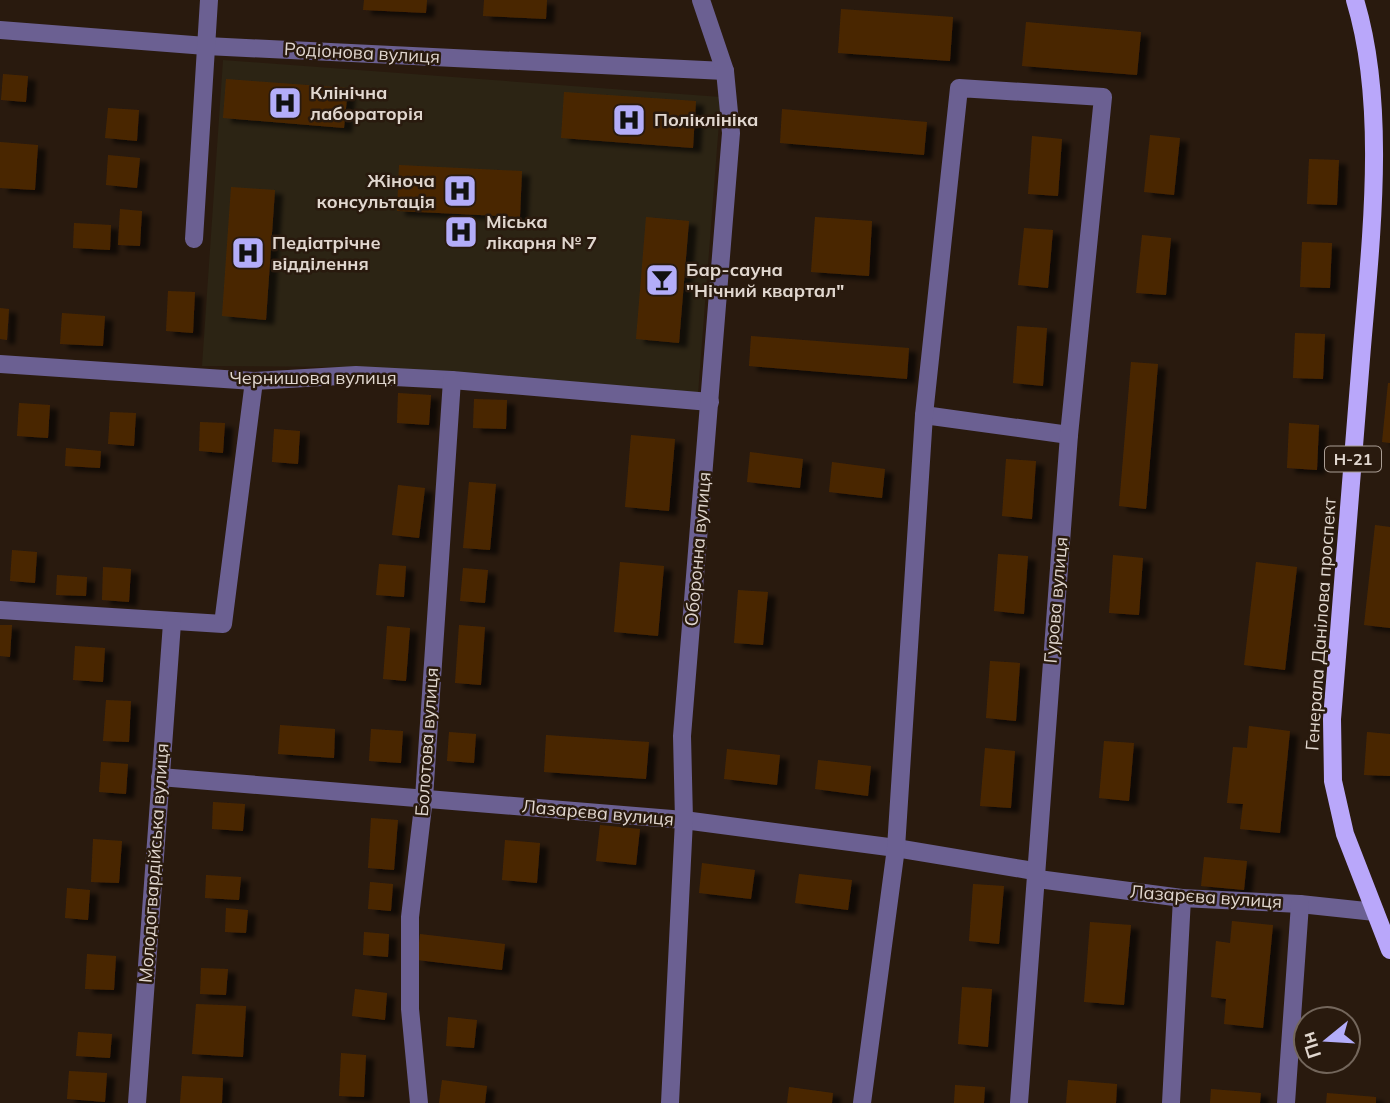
<svg xmlns="http://www.w3.org/2000/svg" width="1390" height="1103" font-family="Mulish,sans-serif">
<defs>
<filter id="shadow"><feDropShadow dx="8" dy="4.5" stdDeviation="2" flood-color="#0009"/></filter>
</defs>
<rect width="100%" height="100%" fill="#291a0e"/>
<path fill="#2c2414" d="M223 60 721 97 698 394 349 367 202 366Z"/>
<g fill="#4a2706" filter="url(#shadow)">
<path d="M364 0H427L426 13 363 10Z"/>
<path d="M484 0H547L546 19 483 16Z"/>
<path d="M841 9 953 17 950 61 838 53Z"/>
<path d="M1026 22 1141 32 1137 75 1022 66Z"/>
<path d="M3 74 28 76 26 102 1 100Z"/>
<path d="M226 79 348 88 344 128 223 118Z"/>
<path d="M564 92 696 101 693 148 561 138Z"/>
<path d="M108 108 139 110 137 141 105 138Z"/>
<path d="M782 109 927 122 924 155 780 143Z"/>
<path d="M1150 135 1180 138 1174 195 1144 192Z"/>
<path d="M1032 136 1062 139 1058 196 1028 194Z"/>
<path d="M0 142 38 145 35 190 0 188Z"/>
<path d="M108 155 140 158 137 188 106 185Z"/>
<path d="M1309 159 1339 160 1337 205 1307 204Z"/>
<path d="M399 165 522 171 520 217 397 211Z"/>
<path d="M231 187 275 190 266 320 222 316Z"/>
<path d="M120 209 142 211 140 246 118 245Z"/>
<path d="M646 217 689 221 679 343 636 339Z"/>
<path d="M815 217 872 221 869 276 811 272Z"/>
<path d="M74 223 111 225 110 250 73 248Z"/>
<path d="M1024 228 1053 230 1048 288 1018 285Z"/>
<path d="M1142 235 1171 238 1166 295 1136 293Z"/>
<path d="M1302 242 1332 243 1330 288 1300 287Z"/>
<path d="M168 291 195 292 193 333 166 331Z"/>
<path d="M0 308 9 309 7 340 0 339Z"/>
<path d="M62 313 105 316 103 346 60 344Z"/>
<path d="M1017 326 1047 328 1043 386 1013 383Z"/>
<path d="M1295 333 1325 334 1323 379 1293 378Z"/>
<path d="M751 336 909 348 907 379 749 366Z"/>
<path d="M1131 362 1158 364 1146 509 1119 506Z"/>
<path d="M1388 383H1390V443L1382 442Z"/>
<path d="M398 393 431 395 429 425 397 423Z"/>
<path d="M474 399 507 400 506 429 473 428Z"/>
<path d="M19 403 50 405 48 438 17 436Z"/>
<path d="M110 412 136 413 134 446 108 444Z"/>
<path d="M200 422 225 423 223 453 199 451Z"/>
<path d="M1289 423 1319 425 1317 470 1287 468Z"/>
<path d="M274 429 300 431 298 464 272 462Z"/>
<path d="M631 435 675 439 669 511 625 507Z"/>
<path d="M66 448 101 451 100 468 65 466Z"/>
<path d="M750 452 803 459 800 488 747 482Z"/>
<path d="M1006 459 1036 461 1032 519 1002 516Z"/>
<path d="M832 462 885 469 882 498 829 492Z"/>
<path d="M469 482 496 484 490 550 463 548Z"/>
<path d="M398 485 425 488 419 538 392 535Z"/>
<path d="M1375 525 1390 527V628L1364 625Z"/>
<path d="M12 550 37 552 35 583 10 581Z"/>
<path d="M998 554 1028 556 1024 614 994 611Z"/>
<path d="M1113 555 1143 558 1139 615 1109 613Z"/>
<path d="M620 562 664 566 658 636 614 632Z"/>
<path d="M1256 562 1297 567 1285 670 1244 665Z"/>
<path d="M379 564 406 566 404 597 376 595Z"/>
<path d="M103 567 131 569 129 602 102 600Z"/>
<path d="M463 568 488 570 485 603 460 601Z"/>
<path d="M57 575 87 577 86 596 56 595Z"/>
<path d="M738 590 768 592 763 645 734 643Z"/>
<path d="M0 625H12L10 657 0 656Z"/>
<path d="M459 625 485 627 481 685 455 683Z"/>
<path d="M387 626 410 628 406 681 383 679Z"/>
<path d="M75 646 105 648 103 682 73 680Z"/>
<path d="M990 661 1020 663 1016 721 986 718Z"/>
<path d="M106 700 131 701 129 742 103 741Z"/>
<path d="M280 725 335 729 334 758 278 754Z"/>
<path d="M1249 726 1290 731 1280 833 1240 829 1243 804 1227 803 1233 747 1247 748Z"/>
<path d="M371 729 403 731 401 763 369 761Z"/>
<path d="M449 732 476 734 474 763 447 761Z"/>
<path d="M1367 732 1390 734V776L1364 775Z"/>
<path d="M546 735 649 742 646 779 544 772Z"/>
<path d="M1104 741 1134 743 1129 801 1099 798Z"/>
<path d="M985 748 1015 751 1011 808 980 806Z"/>
<path d="M727 749 780 755 777 785 724 779Z"/>
<path d="M818 760 871 766 868 796 815 789Z"/>
<path d="M101 762 128 764 126 794 99 792Z"/>
<path d="M213 802 245 804 243 831 212 829Z"/>
<path d="M371 818 398 820 394 870 368 868Z"/>
<path d="M600 825 640 829 636 865 596 861Z"/>
<path d="M93 839 122 841 119 883 91 882Z"/>
<path d="M505 840 540 843 537 883 502 880Z"/>
<path d="M1204 857 1247 861 1244 890 1201 886Z"/>
<path d="M702 863 755 870 751 899 699 893Z"/>
<path d="M799 874 852 880 848 910 795 903Z"/>
<path d="M206 875 241 877 239 900 205 898Z"/>
<path d="M370 882 393 884 391 911 368 909Z"/>
<path d="M973 884 1004 886 999 944 969 941Z"/>
<path d="M67 888 90 890 88 920 65 918Z"/>
<path d="M226 908 248 910 246 933 225 932Z"/>
<path d="M1232 921 1273 925 1263 1028 1224 1024 1226 999 1211 997 1216 941 1230 943Z"/>
<path d="M1090 922 1131 925 1124 1005 1084 1002Z"/>
<path d="M364 932 389 934 388 957 363 955Z"/>
<path d="M420 934 505 944 502 970 417 960Z"/>
<path d="M87 954 116 956 114 990 85 989Z"/>
<path d="M201 968 228 969 226 995 200 994Z"/>
<path d="M962 987 992 989 988 1047 958 1044Z"/>
<path d="M355 989 387 993 385 1020 352 1016Z"/>
<path d="M196 1004 246 1006 243 1057 192 1054Z"/>
<path d="M448 1017 477 1020 474 1048 446 1046Z"/>
<path d="M78 1032 112 1034 110 1058 76 1056Z"/>
<path d="M341 1053 366 1055 364 1097 339 1096Z"/>
<path d="M69 1071 107 1073 105 1102 67 1099Z"/>
<path d="M182 1076 223 1078 222 1103H180Z"/>
<path d="M442 1080 487 1086 485 1103H439Z"/>
<path d="M1068 1080 1117 1084 1116 1103H1066Z"/>
<path d="M955 1085 985 1087 984 1103H954Z"/>
<path d="M789 1087 833 1093 832 1103H787Z"/>
<path d="M1211 1089 1261 1093 1260 1103H1210Z"/>
<path d="M1327 1093 1376 1097V1103H1326Z"/>
</g>
<g fill="none" stroke-linecap="round" stroke-linejoin="round">
<g stroke="#6b6092" stroke-width="18">
<path d="M0 30 206 46 725 71"/>
<path d="M194 239 209 0"/>
<path d="M0 364 254 381 356 375 452 380 710 402"/>
<path d="M924 415 1069 435"/>
<path d="M0 610 223 624 254 381"/>
<path d="M160 777 684 820 896 848 1034 871"/>
<path d="M1038 879 1182 898 1300 904 1375 912"/>
<path d="M137 1103 172 623"/>
<path d="M419 1103 410 1009V917L424 798 452 380"/>
<path d="M670 1103 684 820 682 736 731 133 725 71 701 0"/>
<path d="M862 1103 896 848 924 415 959 88 1103 97 1069 435 1019 1103"/>
<path d="M1171 1103 1182 898"/>
<path d="M1286 1103 1300 904"/>
</g>
<path stroke="#b9a7fa" stroke-width="18" d="M1355 0C1388 108 1370 247 1361 359 1352 479 1342 599 1332 719L1333 781 1345 834 1390 950"/>
</g>
<defs>
<symbol id="hospital-square" viewBox="-11 -11 22 22"><rect x="-9" y="-9" width="18" height="18" rx="4" fill="#b3adf9" stroke="#291a0e"/><path d="M-5-5h3v3.5h4V-5h3V5h-3V1.5h-4V5h-3Z" fill="#111"/></symbol>
<symbol id="bar-square" viewBox="-11 -11 22 22"><rect x="-9" y="-9" width="18" height="18" rx="4" fill="#b3adf9" stroke="#291a0e"/><path d="M-6-5H6L.8 .8V4.5H3.5V6h-7V4.5H-.8V.8Z" fill="#111"/></symbol>
</defs>
<g fill-rule="evenodd">
<use href="#hospital-square" x="266" y="84" width="38" height="38"/>
<use href="#hospital-square" x="610" y="101" width="38" height="38"/>
<use href="#hospital-square" x="441" y="172" width="38" height="38"/>
<use href="#hospital-square" x="442" y="213" width="38" height="38"/>
<use href="#hospital-square" x="229" y="234" width="38" height="38"/>
<use href="#bar-square" x="643" y="261" width="38" height="38"/>
</g>
<g text-anchor="middle" stroke-width="5" stroke-linejoin="round" paint-order="stroke">
<rect fill="#291a0e" stroke="#aa9e95" stroke-width="2" x="1325" y="446.5" width="56" height="25" rx="5"/>
<g font-size="16" font-weight="bold" fill="#e1d7cf">
<text x="1353" y="465">Н-21</text>
</g>
<g font-size="18" fill="#e1d7cf" stroke="#291a0e">
<text transform="translate(362 53) rotate(3)" y="6">Родіонова вулиця</text>
<text x="313" y="384">Чернишова вулиця</text>
<text transform="translate(698 549) rotate(-85)" y="6">Оборонна вулиця</text>
<text transform="translate(1056 600) rotate(-85)" y="6">Гурова вулиця</text>
<text transform="translate(1321 624) rotate(-86)" y="6">Генерала Данілова проспект</text>
<text transform="translate(427 742) rotate(-86)" y="6">Болотова вулиця</text>
<text transform="translate(598 813) rotate(5)" y="6">Лазарєва вулиця</text>
<text transform="translate(154 863) rotate(-86)" y="6">Молодогвардійська вулиця</text>
<text transform="translate(1206 897) rotate(4)" y="6">Лазарєва вулиця</text>
</g>
<g font-size="18" font-weight="bold" fill="#e1d7cf" stroke="#291a0e" text-anchor="start">
<text x="310" y="99">Клінічна<tspan x="310" dy="21">лабораторія</tspan></text>
<text x="654" y="126">Поліклініка</text>
<text x="435" y="187" text-anchor="end">Жіноча<tspan x="435" dy="21">консультація</tspan></text>
<text x="486" y="228">Міська<tspan x="486" dy="21">лікарня № 7</tspan></text>
<text x="272" y="249">Педіатрічне<tspan x="272" dy="21">відділення</tspan></text>
<text x="686" y="276">Бар-сауна<tspan x="686" dy="21">"Нічний квартал"</tspan></text>
</g>
</g>
<g transform="translate(1327 1040) rotate(252)"><circle r="33" fill="#291a0e" stroke="#73665b" stroke-width="2"/>
<path d="M0-5L12 26L0 18L-12 26Z" fill="#b3adf9"/>
<text y="-10" font-size="19" font-weight="bold" text-anchor="middle" fill="#e1d7cf">Пн</text>
</g>
</svg>
